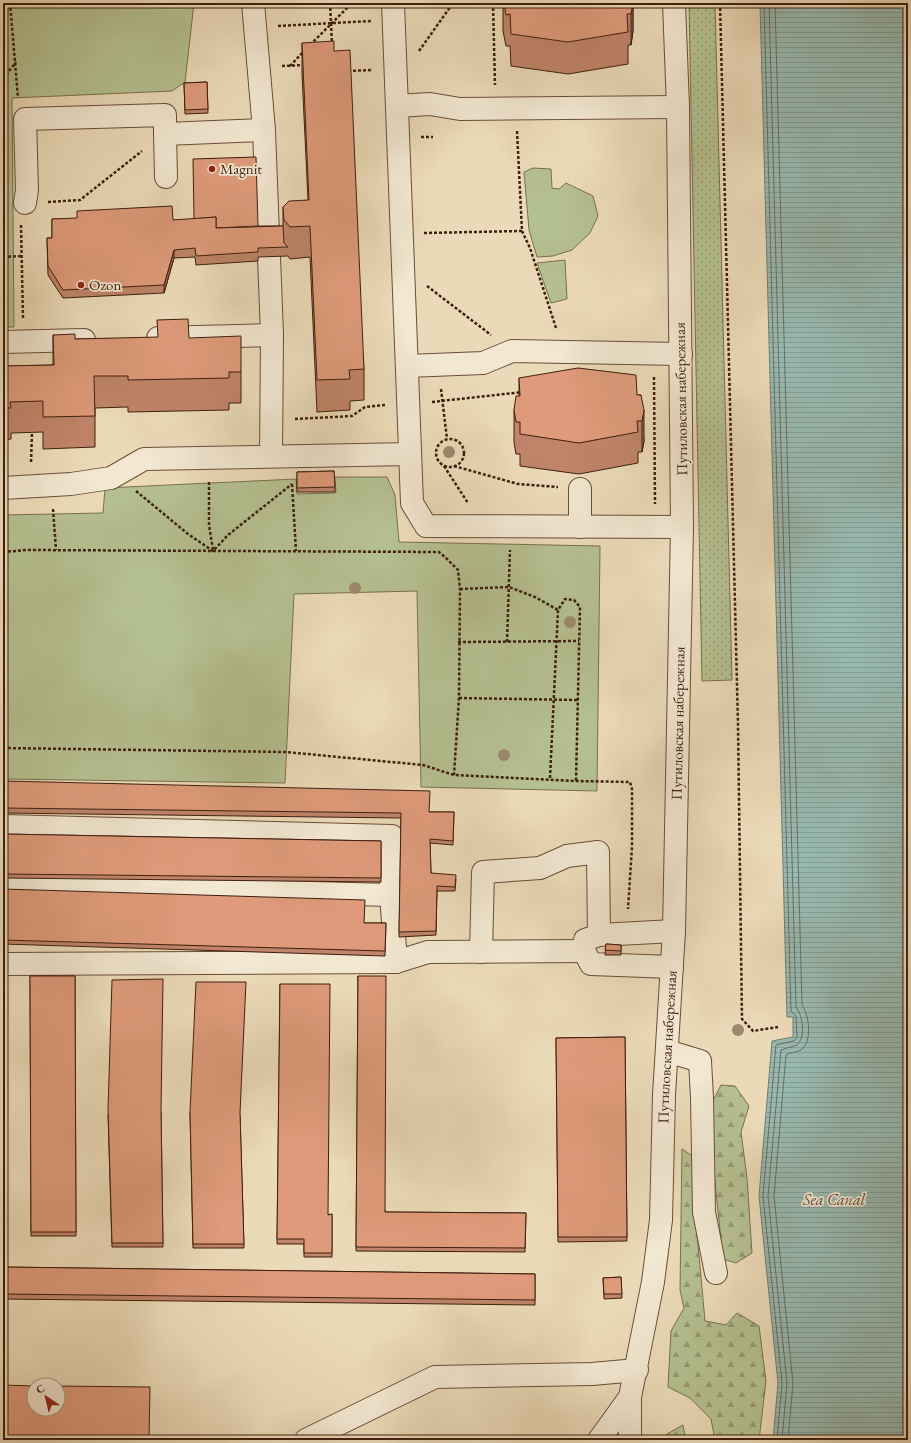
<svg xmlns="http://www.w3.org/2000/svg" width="911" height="1443" font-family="'EB Garamond',serif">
<defs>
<pattern id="grass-dots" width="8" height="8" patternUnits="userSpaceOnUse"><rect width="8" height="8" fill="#b5c091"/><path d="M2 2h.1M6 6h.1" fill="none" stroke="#959b75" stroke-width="1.8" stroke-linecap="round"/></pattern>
<pattern id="forest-firs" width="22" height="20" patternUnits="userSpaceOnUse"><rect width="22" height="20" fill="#b5c091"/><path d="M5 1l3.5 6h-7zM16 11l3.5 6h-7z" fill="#959b75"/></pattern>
<pattern id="water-rules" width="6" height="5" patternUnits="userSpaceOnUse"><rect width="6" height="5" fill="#98bab1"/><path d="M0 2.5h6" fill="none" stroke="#849f97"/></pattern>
</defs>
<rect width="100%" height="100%" fill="#ebdab8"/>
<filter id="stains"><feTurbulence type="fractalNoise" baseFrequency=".005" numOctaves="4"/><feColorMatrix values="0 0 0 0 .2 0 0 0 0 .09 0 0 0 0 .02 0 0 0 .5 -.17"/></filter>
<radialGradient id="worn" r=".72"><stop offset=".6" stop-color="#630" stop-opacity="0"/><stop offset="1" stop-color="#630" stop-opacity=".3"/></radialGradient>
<path fill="url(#grass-dots)" stroke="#7a6f50" d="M689 3H715L732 680 702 681Z"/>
<g fill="url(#forest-firs)" stroke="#7a6f50">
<path d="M721 1085 735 1086 749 1106 741 1132 747 1178 752 1253 736 1263 723 1259 715 1182 711 1105Z"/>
<path d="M682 1149 694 1157 696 1223 705 1321 726 1325 737 1313 759 1326 766 1381 759 1440H715L711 1419 690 1398 668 1387 671 1331 684 1308 680 1290Z"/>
<path d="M683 1425 686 1440H665L667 1434Z"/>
</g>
<g fill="#b5c091" stroke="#7a6f50">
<path d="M3 3H194L185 82 172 91 12 98 14 327H3Z"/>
<path d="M533 168 551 169 552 188 559 189 566 183 593 196 598 216 590 233 572 250 553 256 537 257 529 230 524 172Z"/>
<path d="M565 260 567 299 551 303 537 263Z"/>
<path d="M335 477H387L395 495 399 542 600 546 597 791 421 787 417 591 294 594 285 783 3 779V515L103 513 105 488 296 479 297 494 336 493Z"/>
</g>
<path fill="url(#water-rules)" stroke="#747c70" d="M760 3H908V1440H773L778 1383 759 1196 772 1041 793 1037V1017H787Z"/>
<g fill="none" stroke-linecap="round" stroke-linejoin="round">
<g stroke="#6c6c60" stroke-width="1">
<path d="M764 3 791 1011 796 1016 797 1037 794 1041 776 1045 763 1196 782 1383 777 1440"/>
<path d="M769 3 796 1007C803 1016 806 1037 797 1045L781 1050 768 1196 787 1383 782 1440"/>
<path d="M775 3 802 1005C809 1015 813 1041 801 1050 796 1053 790 1052 786 1055L774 1196 793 1383 788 1440"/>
</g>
<defs>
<g id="minor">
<path d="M253 3 264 130 268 235"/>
<path d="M393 3 412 503 426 526 682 527"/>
<path d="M397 106 430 104 460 109 678 107"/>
<path d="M165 134 166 177"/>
<path d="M25 203 27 190 25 119 165 115V134L264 130"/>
<path d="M269 257 272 335 271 455"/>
<path d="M158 338 272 335"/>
<path d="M3 342 84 340"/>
<path d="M407 366 483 363 512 351 681 354"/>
<path d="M3 488 71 484 111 478 144 459 410 454"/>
<path d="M580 527V489"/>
<path d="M3 826 392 836 391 895"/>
<path d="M3 885 391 895 396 962"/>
<path d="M481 952 483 872 540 868 567 856 598 852 599 935"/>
<path d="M3 964 396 962 428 952 584 951"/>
<path d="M672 967 591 964 584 951 585 940 599 935 674 931"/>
<path d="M667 1051 700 1061 702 1098 704 1212 716 1273"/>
<path d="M306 1440 435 1377 592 1374 637 1370"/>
<path d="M599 1440 630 1397"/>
<path id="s1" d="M630 1440V1397L653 1282 661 1220 664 1095 674 931 682 527 678 107 674 3"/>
</g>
</defs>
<use href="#minor" stroke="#6a4d39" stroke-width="24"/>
<g stroke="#3f1e0f" stroke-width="2.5" stroke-dasharray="3 2" stroke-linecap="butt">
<path d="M10 3 18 98"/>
<path d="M330 3 332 44"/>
<path d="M493 3 495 85"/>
<path d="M720 3 738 725 742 1019 753 1031 778 1027"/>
<path d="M278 26 371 21"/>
<path d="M310 45 352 3"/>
<path d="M419 51 453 3"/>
<path d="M282 66 304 65"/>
<path d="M290 66 304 51"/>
<path d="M348 71 373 70"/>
<path d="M3 79 16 62"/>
<path d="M517 131 522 231 530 248 556 328"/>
<path d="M421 137H433"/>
<path d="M48 202 80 200 142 151"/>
<path d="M21 225 23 318"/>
<path d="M424 233 522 231"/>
<path d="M3 257 22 256"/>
<path d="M427 286 491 335"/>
<path d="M654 377 655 504"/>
<path d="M441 389 447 439"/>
<path d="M432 402 523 392"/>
<path d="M295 419 352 416 365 407 385 405"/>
<circle cx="450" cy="453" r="14"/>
<path d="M31 462 32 433"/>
<path d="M444 466 468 503"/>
<path d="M454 466 518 484 558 487"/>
<path d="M209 482V525L213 550"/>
<path d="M292 484 296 551"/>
<path d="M136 491 188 534 213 551 228 535 292 484"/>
<path d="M53 509 56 550"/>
<path d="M3 552 27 550 439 552 446 558 458 570 460 589 459 698 454 775"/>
<path d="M460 589 509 587 535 597 558 610"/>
<path d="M458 642 579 641"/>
<path d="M507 642 510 550"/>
<path d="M459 698 578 700"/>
<path d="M3 748 286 752 423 765 454 775 576 781 630 782 632 789V847L628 909"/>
<path d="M550 778 558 610 565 599 574 600 580 607 576 781"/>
</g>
<use href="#minor" stroke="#f2e7d1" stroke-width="22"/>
</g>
<g fill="#9c896d">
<circle cx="449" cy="452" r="6"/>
<circle cx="355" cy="588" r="6"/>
<circle cx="570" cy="622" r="6"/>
<circle cx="504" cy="755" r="6"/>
<circle cx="738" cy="1030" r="6"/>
</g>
<g fill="#bf8469" stroke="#3f1e0f">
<path d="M503 3H633V31L631 45H628V64L568 74 511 66 510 46H506L503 31Z"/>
<path d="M302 43 334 51 364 369V400L350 401V410L317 412 310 257 290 259 288 256 258 257V261L196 265 195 257 174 258 164 293 63 298 48 275 47 238H52V219L173 220 258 226H283V207L308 200 302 75Z"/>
<path d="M207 82 208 113 185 114 184 83Z"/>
<path d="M53 335 75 339 189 338 241 372V403H229V410L128 412V407L95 408V447L43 449V432L11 433V439L3 440V366L53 365Z"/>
<path d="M519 378 637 395H641L644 441 642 452H638V463L579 474 520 466V454H516L514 442V410L519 396Z"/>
<path d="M334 471 335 492H297V472Z"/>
<path d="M3 781 429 812H454L453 845 430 843 431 873 456 879 455 891H437L436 935 399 937 401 818 3 813Z"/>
<path d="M3 834 381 841V882L3 878Z"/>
<path d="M3 889 364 923H386L385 956 3 944Z"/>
<path d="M606 944 621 945V955H605Z"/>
<path d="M30 976H75L76 1236H31Z"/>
<path d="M358 976 385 1212 526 1213 525 1252 356 1251Z"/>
<path d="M280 984 328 1215 332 1214V1257H304V1244H277Z"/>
<path d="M625 1037 627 1241 558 1242 556 1038Z"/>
<path d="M161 1112 163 1247H112L108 1114Z"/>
<path d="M190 1112 240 1115 244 1248H193Z"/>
<path d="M3 1267 535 1274V1305L3 1299Z"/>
<path d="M621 1277 622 1298 604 1299 603 1278Z"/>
</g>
<g fill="#9b6c55" stroke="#3f1e0f">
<path d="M633 3V31L631 45V14Z"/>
<path d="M174 250V258L164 293V285Z"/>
<path d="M644 410V441L642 452V421Z"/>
</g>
<g fill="#de9a7a" stroke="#3f1e0f">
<path d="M504 3H633L631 14H627L628 32 568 42 511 34 510 14 506 15Z"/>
<path d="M334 41V51L350 50 364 369 349 370 350 379 317 380 310 226 290 227 284 220 283 207 289 201 309 200 302 43Z"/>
<path d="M207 82 208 109 185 110 184 83Z"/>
<path d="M256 157 258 226 216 228V217L194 219 193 159Z"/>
<path d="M172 206 173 220 216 217V228L283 226 284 243 288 247 258 248V252L196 256 195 248 174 250 164 285 63 290 48 266 47 238H52V219L77 218V211Z"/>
<path d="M188 319 189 338 241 336V372H229V378L128 380V376H94L95 416 43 417V401L10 402 11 408H3V366L54 365 53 335 75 334V339L158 337 157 320Z"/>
<path d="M578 368 636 375 637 395H641L644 410 642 421H637L638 432 579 443 520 434V422H516L514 410 516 396H520L519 378Z"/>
<path d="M334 471 335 487 297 488V472Z"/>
<path d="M3 781 430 791 429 812H454L453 841 430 839 431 873 456 875 455 887 437 886 436 931 399 932 401 813 3 808Z"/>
<path d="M3 834 381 841V878L3 874Z"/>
<path d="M3 889 365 900 364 923H386L385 951 3 940Z"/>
<path d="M606 944 621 945V951L605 950Z"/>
<path d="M30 976H75L76 1232H31Z"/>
<path d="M358 976H386L385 1212 526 1213 525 1248 356 1247Z"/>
<path d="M163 979 161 1110 163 1243H112L108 1109 112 980Z"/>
<path d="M196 982H246L240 1113 244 1244H193L190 1112Z"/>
<path d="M280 984H330L328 1215 332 1214V1253H304V1239H277Z"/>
<path d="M625 1037 627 1237H558L556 1038Z"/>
<path d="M3 1267 535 1274V1300L3 1294Z"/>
<path d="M621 1277 622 1294H604L603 1278Z"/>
<path d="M3 1385 34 1386V1409H58V1386L150 1387 149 1440H3Z"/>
</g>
<g fill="#8f2418" stroke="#f2e7d1" stroke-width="1.5">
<circle cx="212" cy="169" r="4"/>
<circle cx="81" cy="285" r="4"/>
</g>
<g text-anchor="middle" stroke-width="3.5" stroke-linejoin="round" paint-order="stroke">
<g font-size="15" fill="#3f1e0f" stroke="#f2e7d1" text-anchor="start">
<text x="220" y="174">Magnit</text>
<text x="89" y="290">Ozon</text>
</g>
<g font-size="15" fill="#3f1e0f" stroke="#f2e7d1">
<text transform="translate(681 399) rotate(-91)" y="5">Путиловская набережная</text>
<text dy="5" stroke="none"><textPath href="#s1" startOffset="720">Путиловская набережная</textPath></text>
<text dy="5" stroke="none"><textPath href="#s1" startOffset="396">Путиловская набережная</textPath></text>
</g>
<g font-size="16" font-style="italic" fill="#5a4d40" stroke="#f2e7d1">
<text x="834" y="1205">Sea Canal</text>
</g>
</g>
<rect width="911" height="1443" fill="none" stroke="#ebdab8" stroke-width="16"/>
<rect x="4" y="4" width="903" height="1435" fill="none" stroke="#3f1e0f" stroke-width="2"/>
<rect x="8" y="8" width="895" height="1427" fill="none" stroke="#3f1e0f"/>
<g transform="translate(46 1397) rotate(325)"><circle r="19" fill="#f2e7d1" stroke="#aa9783"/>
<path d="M0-3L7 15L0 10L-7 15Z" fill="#8f2418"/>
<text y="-6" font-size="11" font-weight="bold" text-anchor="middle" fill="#3f1e0f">С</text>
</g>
<rect width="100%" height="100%" filter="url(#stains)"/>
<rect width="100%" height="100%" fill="url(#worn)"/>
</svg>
